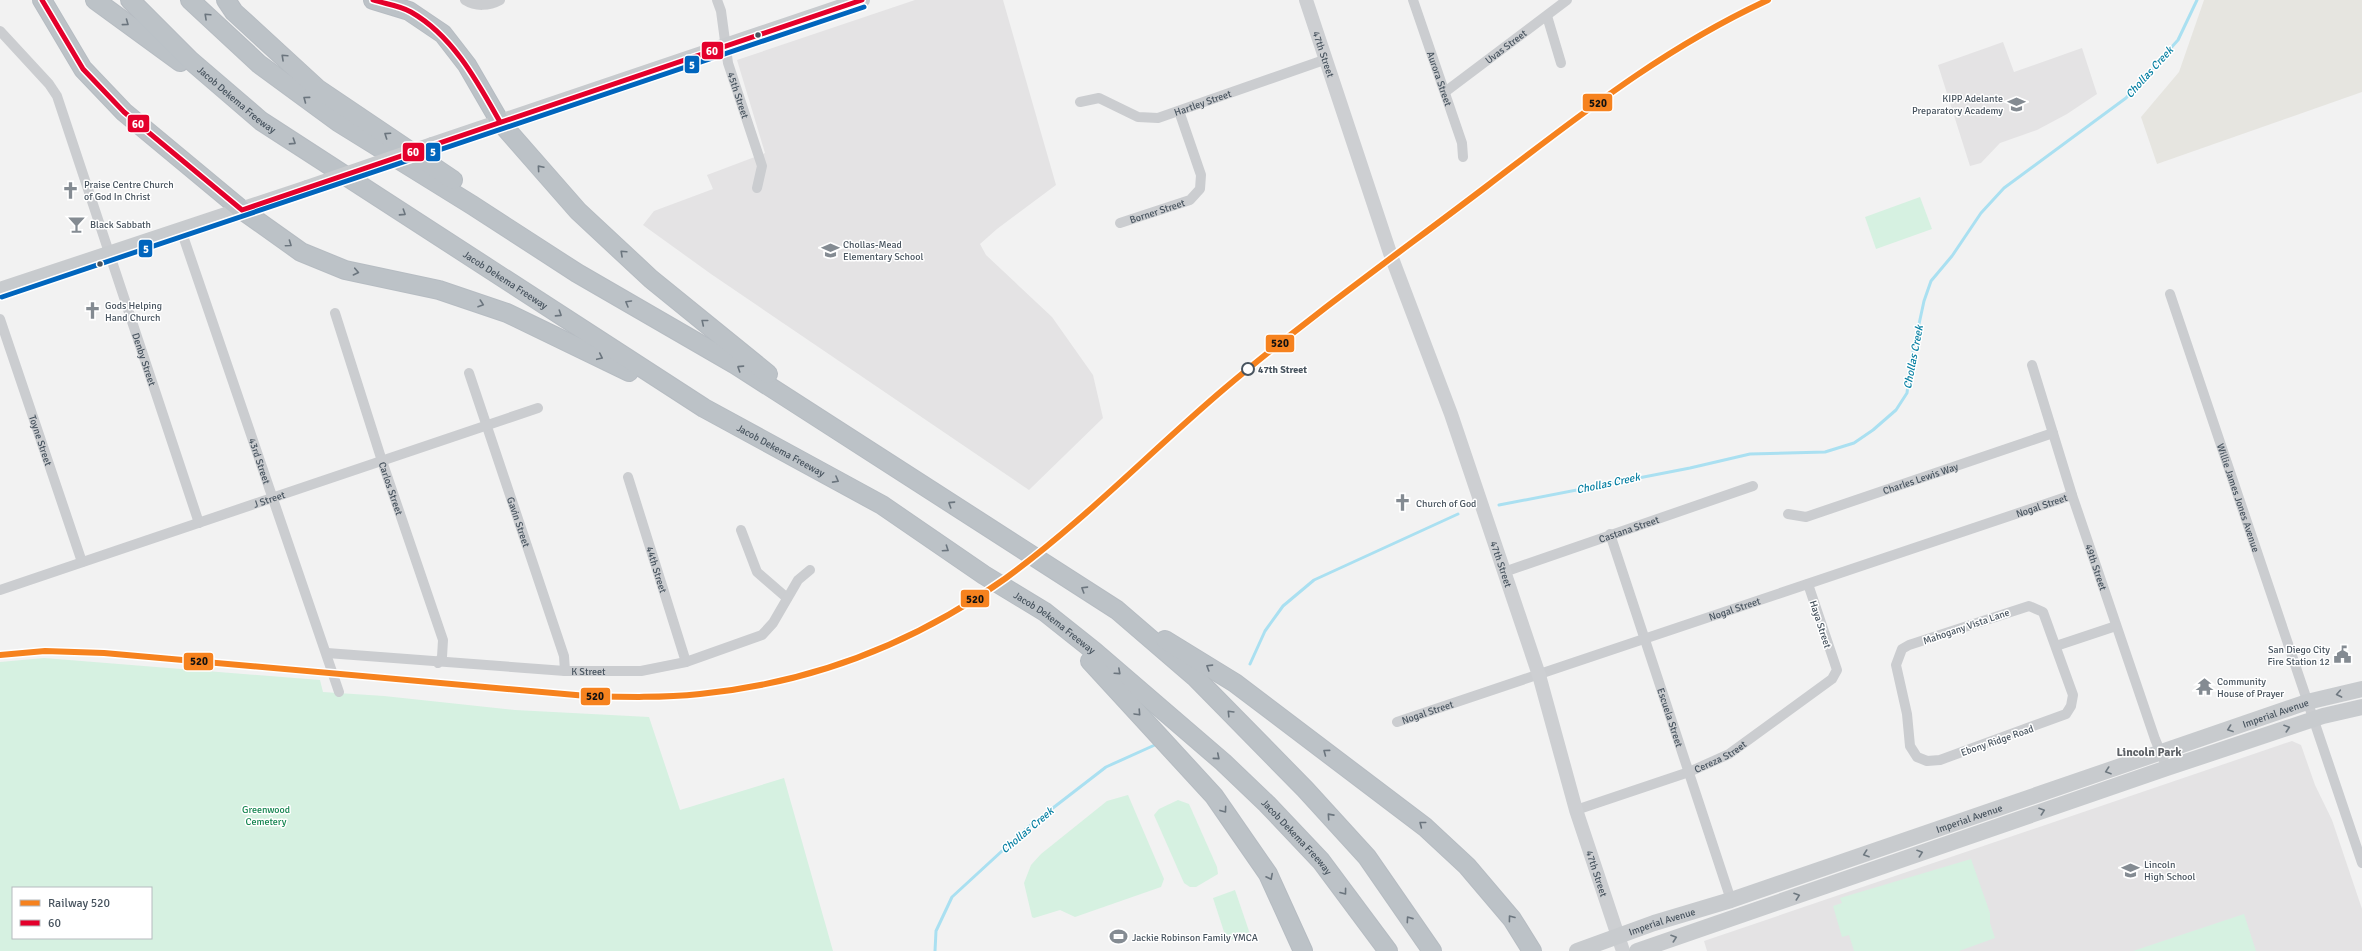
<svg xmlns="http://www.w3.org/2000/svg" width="2362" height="951" font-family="Signika,sans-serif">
<rect width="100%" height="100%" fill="#f2f2f2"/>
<path fill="#e6e5e0" d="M2204 0H2362V92L2157 164 2141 117 2179 72Z"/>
<g fill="#e4e3e4">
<path d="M915 0H1003L1056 185 997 229 980 244 986 255 1052 317 1093 375 1103 418 1029 490 711 274 643 225 654 211 713 189 707 175 765 153 737 60Z"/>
<path d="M2003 42 2014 72 2082 48 2097 94 2067 114 2037 130 2000 143 1981 163 1970 166 1938 65Z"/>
<path d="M2292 741 2301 745 2315 785 2332 820 2362 909V951H1707L1704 941Z"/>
</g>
<g fill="#d6f1e1" fill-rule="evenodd">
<path d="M1920 197 1932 229 1876 249 1865 217Z"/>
<path d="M44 658 320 680 323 692 384 696 515 710 649 717 680 810 784 778 833 951H0V662ZM13 888H151V938H13Z"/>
<path d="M1128 795 1164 879 1161 887 1075 917 1060 910 1034 918 1032 917 1024 883 1031 865 1041 854 1107 801Z"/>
<path d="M1178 800 1189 804 1217 867 1218 874 1196 887H1190L1184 883 1154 815 1159 809Z"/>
<path d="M1971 859 1990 913V923L1995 938 1959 951H1854L1849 935 1842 937 1833 906 1842 903 1840 898Z"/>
<path d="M1235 890 1250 934 1227 941 1213 898Z"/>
<path d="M2244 914 2256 951H2133Z"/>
</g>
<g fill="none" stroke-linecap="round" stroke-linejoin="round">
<g stroke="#aae0f1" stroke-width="3">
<path d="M1499 505 1690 468 1750 454 1825 452 1854 443 1873 430 1896 410 1907 393 1911 361 1924 301 1931 281 1952 256 1981 213 2004 188 2126 98 2178 40 2197 0"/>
<path d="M1250 664 1265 631 1283 606 1314 580 1458 514"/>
<path d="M935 951 936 931 952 897 1027 828 1106 767 1157 744"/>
</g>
<defs>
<g id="highway">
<path d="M42 0 83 69 124 112 242 210 301 252 345 270 439 290 507 313 629 372"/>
<path d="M95 0 180 62"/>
<path id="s23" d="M130 0 190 60 261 121 704 408 882 505 984 575 1045 612 1094 651 1223 762 1267 804 1321 861 1388 951"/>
<path d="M190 0 259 64 338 122 472 205 577 273 736 365 1117 610 1196 678 1305 789 1367 857 1432 951"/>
<path d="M226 0 234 12 318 89 453 180"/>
<path d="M373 0 409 11 443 34 467 65 500 122 578 211 651 279 768 374"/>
<path d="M1165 640 1235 683 1425 827 1467 866 1512 919 1532 951"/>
<path d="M1090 661 1214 796 1268 874 1303 951"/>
</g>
</defs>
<use href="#highway" stroke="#b6bcc2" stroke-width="20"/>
<g stroke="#cbcdd0" stroke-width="10">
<path d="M465 0C476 7 489 6 500 0"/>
<path id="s1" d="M717 0 721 11 728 63 762 166 757 188"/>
<path id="s2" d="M1413 0 1462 143 1463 157"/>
<path d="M1547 16 1561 63"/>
<path id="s3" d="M0 31 49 84 57 96 199 523"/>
<path id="s4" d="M1445 92 1567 0"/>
<path id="s5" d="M1080 102 1099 98 1138 117 1158 118 1324 60"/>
<path id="s6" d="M1120 223 1190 200 1200 189 1201 175 1179 111"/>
<path id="s7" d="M181 230 339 692"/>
<path id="s8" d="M2170 294 2362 863"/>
<path id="s9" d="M335 313 382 461 443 640 442 657 438 663"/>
<path id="s10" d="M0 319 82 562"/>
<path id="s11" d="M2032 365 2072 495 2155 739 2167 768"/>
<path id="s12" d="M469 373 564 656 565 671"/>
<path id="s13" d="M628 477 686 662"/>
<path id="s14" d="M1788 514 1806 517 2053 433"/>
<path d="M741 530 757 572 787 598"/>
<path id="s15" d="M1610 534 1731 900"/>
<path id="s16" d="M1504 572 1753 486"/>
<path id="s17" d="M0 590 538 408"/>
<path d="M2029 606 2043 612 2073 695 2071 706 2066 714 1940 760 1927 761 1917 757 1910 746 1907 714 1896 665 1902 649 1909 645Z"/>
<path d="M2056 646 2116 626"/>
<path id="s18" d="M327 653 565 671H641L686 662 762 635 773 623 798 580 810 570"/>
<path id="s19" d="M1397 722 2072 495"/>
<path id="s20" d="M1576 810 1689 772 1729 754 1832 679 1837 670 1808 584"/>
</g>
<path stroke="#cdcfd2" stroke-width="14" id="s21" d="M1306 0 1390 253 1451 414 1539 675 1576 810 1623 951"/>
<g stroke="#c8cbce" stroke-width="16">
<path d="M432 145 862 0"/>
<path d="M0 290 307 188"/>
<path id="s22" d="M1577 951 1654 923 1731 900 2307 702 2362 689"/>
<path d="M1637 951 2167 768 2323 716 2362 707"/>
</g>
<use href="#highway" stroke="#bcc2c7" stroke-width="18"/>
<path stroke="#c8cbce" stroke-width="16" d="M307 188 432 145"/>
<defs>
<g id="bus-1">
<path d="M42 0 83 69 124 112 242 210 862 0"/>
<path d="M373 0C385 4 399 5 411 12 453 36 477 81 500 122"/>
</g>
<path id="bus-2" d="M2 297 864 7"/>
</defs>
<use href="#bus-1" stroke="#fff" stroke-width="8"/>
<use href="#bus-2" stroke="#fff" stroke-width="8"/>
<use href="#bus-1" stroke="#e4002b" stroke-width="5"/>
<use href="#bus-2" stroke="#0065bd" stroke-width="5"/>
<defs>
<path id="rail-1" d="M0 655 45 651 104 653 587 696C625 697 662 698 700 694 811 683 915 643 1006 578 1084 521 1151 451 1224 389 1309 317 1399 253 1487 186 1579 116 1662 49 1768 0"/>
</defs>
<use href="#rail-1" stroke="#fff" stroke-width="9"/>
<use href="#rail-1" stroke="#f6821e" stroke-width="6"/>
</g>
<defs><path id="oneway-chevron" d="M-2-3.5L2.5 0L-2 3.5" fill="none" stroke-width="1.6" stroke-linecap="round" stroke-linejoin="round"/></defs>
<g stroke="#6b757e">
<use href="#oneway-chevron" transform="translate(207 16) rotate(-137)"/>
<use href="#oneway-chevron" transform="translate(126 23) rotate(36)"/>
<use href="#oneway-chevron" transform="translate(284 57) rotate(-137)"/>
<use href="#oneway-chevron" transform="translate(306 99) rotate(-143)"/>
<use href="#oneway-chevron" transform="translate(387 135) rotate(-146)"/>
<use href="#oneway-chevron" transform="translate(293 142) rotate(33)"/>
<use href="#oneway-chevron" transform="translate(540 168) rotate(-131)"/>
<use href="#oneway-chevron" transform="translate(403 213) rotate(33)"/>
<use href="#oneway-chevron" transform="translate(289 244) rotate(35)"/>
<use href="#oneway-chevron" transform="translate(623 253) rotate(-137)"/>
<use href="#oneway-chevron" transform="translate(356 272) rotate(12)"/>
<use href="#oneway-chevron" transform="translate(628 303) rotate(-150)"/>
<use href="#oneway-chevron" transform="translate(481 304) rotate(19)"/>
<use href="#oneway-chevron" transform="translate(559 314) rotate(33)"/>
<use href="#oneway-chevron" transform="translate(704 322) rotate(-141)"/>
<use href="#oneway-chevron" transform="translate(600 357) rotate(25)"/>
<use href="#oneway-chevron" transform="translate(740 368) rotate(-147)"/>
<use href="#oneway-chevron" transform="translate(836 480) rotate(29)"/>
<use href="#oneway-chevron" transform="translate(951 504) rotate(-147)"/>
<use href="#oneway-chevron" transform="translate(946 549) rotate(34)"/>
<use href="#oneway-chevron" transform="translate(1084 589) rotate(-148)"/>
<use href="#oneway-chevron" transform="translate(1209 667) rotate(-148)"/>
<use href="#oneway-chevron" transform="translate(1118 672) rotate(42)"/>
<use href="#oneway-chevron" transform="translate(1138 713) rotate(47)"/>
<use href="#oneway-chevron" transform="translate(1230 713) rotate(-134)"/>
<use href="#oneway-chevron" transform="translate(1326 752) rotate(-143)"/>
<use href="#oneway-chevron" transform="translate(1217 757) rotate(40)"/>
<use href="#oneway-chevron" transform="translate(1224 810) rotate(54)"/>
<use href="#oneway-chevron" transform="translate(1330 816) rotate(-132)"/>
<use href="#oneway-chevron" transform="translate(1422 824) rotate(-142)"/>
<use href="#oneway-chevron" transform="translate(1270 877) rotate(63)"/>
<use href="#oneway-chevron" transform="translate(1344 892) rotate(53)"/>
<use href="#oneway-chevron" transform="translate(1511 918) rotate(-127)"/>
<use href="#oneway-chevron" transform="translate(1409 919) rotate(-125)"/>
</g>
<g stroke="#6e7880">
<use href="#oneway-chevron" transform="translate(2339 694) rotate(169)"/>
<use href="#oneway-chevron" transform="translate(2287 728) rotate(-18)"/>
<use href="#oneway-chevron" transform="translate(2230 729) rotate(160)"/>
<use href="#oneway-chevron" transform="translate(2108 771) rotate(161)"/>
<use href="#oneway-chevron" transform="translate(2042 811) rotate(-19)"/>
<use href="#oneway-chevron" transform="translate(1920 853) rotate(-19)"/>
<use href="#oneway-chevron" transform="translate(1866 854) rotate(161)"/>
<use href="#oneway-chevron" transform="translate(1797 896) rotate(-19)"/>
<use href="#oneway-chevron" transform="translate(1674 938) rotate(-19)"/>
</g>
<defs>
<symbol id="school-bare" viewBox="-9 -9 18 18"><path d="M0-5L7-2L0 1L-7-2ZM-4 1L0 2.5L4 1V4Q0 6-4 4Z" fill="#848b92" stroke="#fff" stroke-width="2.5" paint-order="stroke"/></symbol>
<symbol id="church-bare" viewBox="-9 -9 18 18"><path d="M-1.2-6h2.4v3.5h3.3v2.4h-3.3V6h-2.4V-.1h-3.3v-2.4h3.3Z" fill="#848b92" stroke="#fff" stroke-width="2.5" paint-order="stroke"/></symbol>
<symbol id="bar-bare" viewBox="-9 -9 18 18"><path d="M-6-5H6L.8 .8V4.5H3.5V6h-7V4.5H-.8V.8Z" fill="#848b92" stroke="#fff" stroke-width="2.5" paint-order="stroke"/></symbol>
<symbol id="civic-bare" viewBox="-9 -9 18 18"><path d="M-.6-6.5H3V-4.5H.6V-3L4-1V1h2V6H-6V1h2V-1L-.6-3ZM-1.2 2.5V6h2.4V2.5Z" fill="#848b92" stroke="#fff" stroke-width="2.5" paint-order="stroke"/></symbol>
<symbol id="temple-bare" viewBox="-9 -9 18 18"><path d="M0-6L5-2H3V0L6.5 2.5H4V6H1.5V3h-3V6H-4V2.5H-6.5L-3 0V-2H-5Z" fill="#848b92" stroke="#fff" stroke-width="2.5" paint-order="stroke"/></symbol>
<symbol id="stadium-bare" viewBox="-9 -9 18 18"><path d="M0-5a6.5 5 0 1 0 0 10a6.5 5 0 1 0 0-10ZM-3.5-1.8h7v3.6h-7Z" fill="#848b92" stroke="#fff" stroke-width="2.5" paint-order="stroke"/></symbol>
</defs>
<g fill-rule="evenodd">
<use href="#school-bare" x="2004" y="92" width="25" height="25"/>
<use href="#church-bare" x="58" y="178" width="25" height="25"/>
<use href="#bar-bare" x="64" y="212" width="25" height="25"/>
<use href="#school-bare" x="818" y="238" width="25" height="25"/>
<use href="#church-bare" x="80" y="298" width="25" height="25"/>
<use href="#church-bare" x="1390" y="490" width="25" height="25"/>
<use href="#civic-bare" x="2330" y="642" width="25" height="25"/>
<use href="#temple-bare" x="2192" y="674" width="25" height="25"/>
<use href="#school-bare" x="2118" y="858" width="25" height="25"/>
<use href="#stadium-bare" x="1106" y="924" width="25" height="25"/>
</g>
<g fill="#48545f" stroke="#fff" stroke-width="1.5">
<circle cx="758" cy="35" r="3.5"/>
<circle cx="100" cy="264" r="3.5"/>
</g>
<circle fill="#fff" stroke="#48545f" stroke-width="2" cx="1248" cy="369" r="6"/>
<g text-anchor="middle" stroke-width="3" stroke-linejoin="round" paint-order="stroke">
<g font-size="10" fill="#48545f" stroke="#fff">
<text dy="4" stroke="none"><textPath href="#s4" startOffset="76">Uvas Street</textPath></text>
<text dy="4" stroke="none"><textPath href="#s21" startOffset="57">47th Street</textPath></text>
<text dy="4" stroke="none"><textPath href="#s2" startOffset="83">Aurora Street</textPath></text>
<text dy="4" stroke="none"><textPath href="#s1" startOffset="98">45th Street</textPath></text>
<text dy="4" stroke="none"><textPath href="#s23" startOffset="146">Jacob Dekema Freeway</textPath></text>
<text dy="4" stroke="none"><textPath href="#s5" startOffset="130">Hartley Street</textPath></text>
<text dy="4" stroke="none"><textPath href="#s6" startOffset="39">Borner Street</textPath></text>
<text dy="4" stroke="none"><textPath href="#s23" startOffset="470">Jacob Dekema Freeway</textPath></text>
<text dy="4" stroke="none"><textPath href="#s3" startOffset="364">Denby Street</textPath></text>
<text dy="4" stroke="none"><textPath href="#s10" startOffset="128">Toyne Street</textPath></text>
<text dy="4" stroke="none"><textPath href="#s23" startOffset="794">Jacob Dekema Freeway</textPath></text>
<text dy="4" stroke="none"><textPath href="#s7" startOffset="244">43rd Street</textPath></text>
<text dy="4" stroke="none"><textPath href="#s14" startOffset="139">Charles Lewis Way</textPath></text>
<text dy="4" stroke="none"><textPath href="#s9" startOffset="184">Carlos Street</textPath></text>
<text dy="4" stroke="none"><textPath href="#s8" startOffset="215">Willie James Jones Avenue</textPath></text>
<text dy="4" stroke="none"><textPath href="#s17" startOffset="284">J Street</textPath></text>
<text dy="4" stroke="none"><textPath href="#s19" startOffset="680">Nogal Street</textPath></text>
<text dy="4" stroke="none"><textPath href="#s12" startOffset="157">Gavin Street</textPath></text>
<text dy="4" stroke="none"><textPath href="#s16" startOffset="132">Castana Street</textPath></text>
<text dy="4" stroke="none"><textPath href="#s21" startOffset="597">47th Street</textPath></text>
<text dy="4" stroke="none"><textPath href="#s11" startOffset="212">49th Street</textPath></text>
<text dy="4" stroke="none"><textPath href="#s13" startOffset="97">44th Street</textPath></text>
<text dy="4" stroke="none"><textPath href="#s19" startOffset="356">Nogal Street</textPath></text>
<text dy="4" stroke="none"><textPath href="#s23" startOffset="1118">Jacob Dekema Freeway</textPath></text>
<text transform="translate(1821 624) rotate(72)" y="4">Haya Street</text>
<text transform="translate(1966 626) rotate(-19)" y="4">Mahogany Vista Lane</text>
<text dy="4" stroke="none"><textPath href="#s18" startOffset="262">K Street</textPath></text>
<text dy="4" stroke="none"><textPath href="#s19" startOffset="32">Nogal Street</textPath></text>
<text dy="4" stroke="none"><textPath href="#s22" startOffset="738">Imperial Avenue</textPath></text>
<text dy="4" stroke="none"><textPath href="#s15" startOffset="193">Escuela Street</textPath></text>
<text transform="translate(1997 740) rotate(-19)" y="4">Ebony Ridge Road</text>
<text dy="4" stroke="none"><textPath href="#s20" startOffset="154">Cereza Street</textPath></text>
<text dy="4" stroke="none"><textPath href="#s22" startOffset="414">Imperial Avenue</textPath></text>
<text dy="4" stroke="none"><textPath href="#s23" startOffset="1442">Jacob Dekema Freeway</textPath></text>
<text dy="4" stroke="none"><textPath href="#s21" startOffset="921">47th Street</textPath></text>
<text dy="4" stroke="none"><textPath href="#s22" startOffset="90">Imperial Avenue</textPath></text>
</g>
<g font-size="10" fill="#48545f" stroke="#fff" text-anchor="start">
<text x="2003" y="102" text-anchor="end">KIPP Adelante<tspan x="2003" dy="12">Preparatory Academy</tspan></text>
<text x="84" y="188">Praise Centre Church<tspan x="84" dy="12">of God In Christ</tspan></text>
<text x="90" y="228">Black Sabbath</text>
<text x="843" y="248">Chollas-Mead<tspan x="843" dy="12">Elementary School</tspan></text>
<text x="105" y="309">Gods Helping<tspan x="105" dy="12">Hand Church</tspan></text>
<text x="1416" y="507">Church of God</text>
<text x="2330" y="653" text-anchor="end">San Diego City<tspan x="2330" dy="12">Fire Station 12</tspan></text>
<text x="2217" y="685">Community<tspan x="2217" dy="12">House of Prayer</tspan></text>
<text x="2144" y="868">Lincoln<tspan x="2144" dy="12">High School</tspan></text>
<text x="1132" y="941">Jackie Robinson Family YMCA</text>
</g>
<g font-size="10" font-weight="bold" fill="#48545f" stroke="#fff" text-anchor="start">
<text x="1258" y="373">47th Street</text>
</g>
<g font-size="10" fill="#14854f" stroke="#fff">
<text x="266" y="813">Greenwood<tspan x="266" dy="12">Cemetery</tspan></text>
</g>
<g font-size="11" font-style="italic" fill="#0880a3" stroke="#fff">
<text transform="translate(2149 72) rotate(-48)" y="4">Chollas Creek</text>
<text transform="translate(1913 357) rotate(-79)" y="4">Chollas Creek</text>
<text transform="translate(1608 483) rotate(-12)" y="4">Chollas Creek</text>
<text transform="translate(1027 830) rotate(-40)" y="4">Chollas Creek</text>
</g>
<g font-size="12" font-weight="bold" fill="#5d6166" stroke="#fff">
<text x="2149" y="756">Lincoln Park</text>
</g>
</g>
<g stroke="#fff" stroke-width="1.5">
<rect x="701" y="41" width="23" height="19" rx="4" fill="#e4002b"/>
<rect x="684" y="55" width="16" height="19" rx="4" fill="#0065bd"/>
<rect x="1582" y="93" width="31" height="19" rx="4" fill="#f6821e"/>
<rect x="127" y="114" width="23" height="19" rx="4" fill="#e4002b"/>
<rect x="425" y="142" width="16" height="20" rx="4" fill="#0065bd"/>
<rect x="402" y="142" width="23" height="20" rx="4" fill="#e4002b"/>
<rect x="138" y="239" width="15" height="19" rx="4" fill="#0065bd"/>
<rect x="1265" y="334" width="30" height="19" rx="4" fill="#f6821e"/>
<rect x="960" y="589" width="30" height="19" rx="4" fill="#f6821e"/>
<rect x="183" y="652" width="31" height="19" rx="4" fill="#f6821e"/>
<rect x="580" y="687" width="31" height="19" rx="4" fill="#f6821e"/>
</g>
<g font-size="11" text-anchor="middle" font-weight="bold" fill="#fff">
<text x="712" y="55">60</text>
<text x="692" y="69">5</text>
<text x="138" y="128">60</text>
<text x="433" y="156">5</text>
<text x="413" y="156">60</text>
<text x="146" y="253">5</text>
</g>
<g font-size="11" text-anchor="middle" font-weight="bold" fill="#111">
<text x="1598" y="107">520</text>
<text x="1280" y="347">520</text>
<text x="975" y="603">520</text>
<text x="199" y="665">520</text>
<text x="595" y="700">520</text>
</g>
<rect x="12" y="887" width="140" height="52" fill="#ffffff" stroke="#b6bbbf"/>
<rect x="20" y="900" width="20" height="6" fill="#f6821e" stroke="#b6bbbf"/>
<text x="48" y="907" font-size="12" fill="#48545f">Railway 520</text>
<rect x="20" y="920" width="20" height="6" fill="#e4002b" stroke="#b6bbbf"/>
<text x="48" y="927" font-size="12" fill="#48545f">60</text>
</svg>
